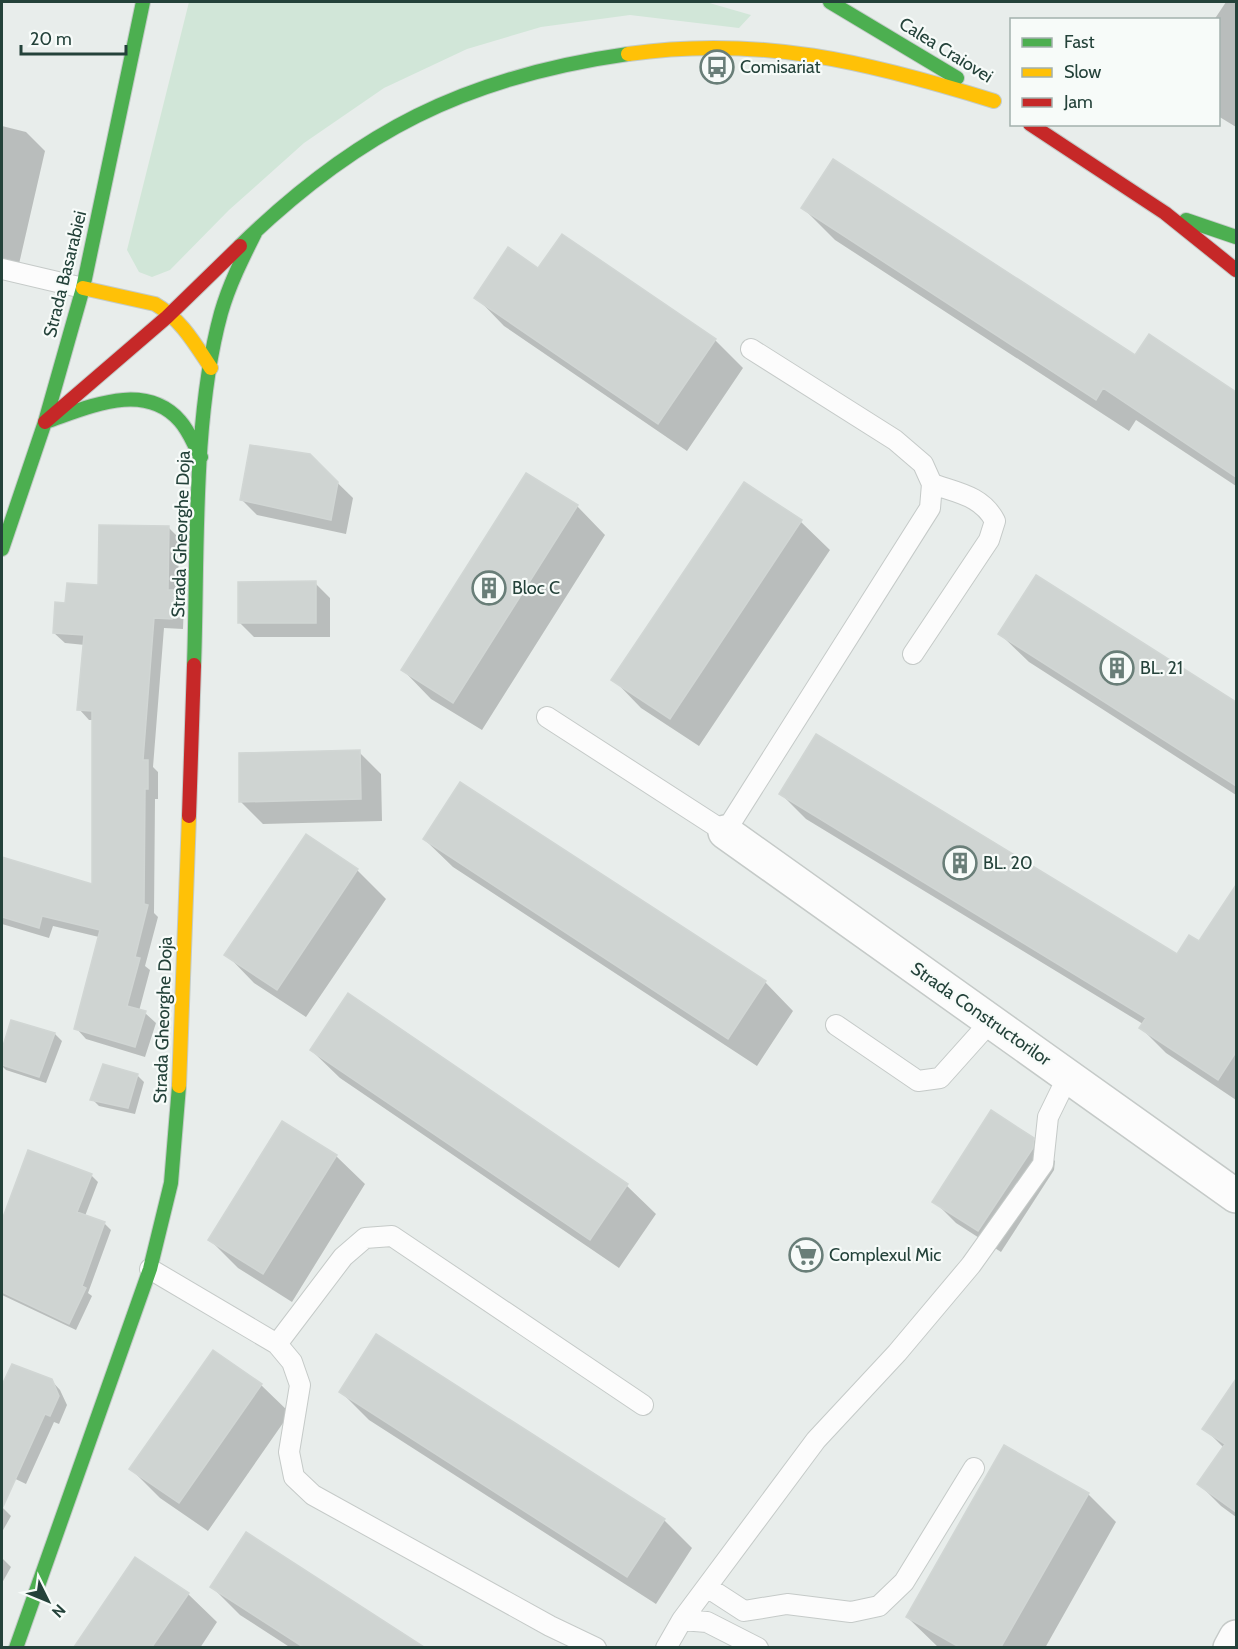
<svg xmlns="http://www.w3.org/2000/svg" width="1238" height="1649" viewBox="0 0 1238 1649" font-family="Cabin,sans-serif">
	<style>
		.green { fill: #d1e6d8 }
		.shadow { fill: #0003 }
		.building { fill: #cfd4d2; stroke: #d1d6d4; stroke-width: 1.5 }
		.lines { fill: none; stroke-linecap: round; stroke-linejoin: round }
		.lane-casing { stroke: #c5cac8; stroke-width: 22 }
		.street-casing { stroke: #c5cac8; stroke-width: 36 }
		.fast-casing { stroke: #c3cbc8; stroke-width: 16 }
		.slow-casing { stroke: #c3cbc8; stroke-width: 16 }
		.jam-casing { stroke: #c3cbc8; stroke-width: 16 }
		.lane { stroke: #fcfcfc; stroke-width: 20 }
		.street { stroke: #fcfcfc; stroke-width: 33 }
		.fast { stroke: #4caf50; stroke-width: 14 }
		.slow { stroke: #ffc107; stroke-width: 14 }
		.jam { stroke: #c62828; stroke-width: 14 }
		.labels { text-anchor: middle; stroke-width: 4.5; stroke-linejoin: round; paint-order: stroke }
		.street-label { font-size: 18px; fill: #24423a; stroke: #f7fbf9 }
		.poi-label { font-size: 18px; fill: #24423a; stroke: #f7fbf9; text-anchor: start }
	</style>
	<rect width="100%" height="100%" fill="#e8edeb"/>
	<path class="green" d="M189,2H706L751,15L739,28L630,15L541,27L467,49L384,88L304,143L229,210L170,270L152,277L139,272L127,250Z"/>
	<path class="shadow" d="M1226,2H1236V127L1218,116V20H1214Z
		M2,126L26,132L45,151L19,264L6,261L2,282Z
		M803,208L1136,357L1149,336L1236,394V486L1136,420L1129,431L835,240Z
		M538,270L715,340L743,368L687,451L504,326L476,297Z
		M310,456L353,498L346,534L257,515L242,500Z
		M744,484L801,522L830,550L699,746L641,708L613,679Z
		M577,506L605,535L482,730L431,699L403,670Z
		M169,528L179,538L178,596L184,602L183,629L164,628L153,767L158,772V799H155L154,913L158,917L145,966L150,970L139,1011L145,1013L156,1023L145,1057L86,1039L76,1028L99,937L53,926L49,938L2,924V859L94,886V720H89L79,709L85,645L65,643L54,633L67,604L99,587Z
		M1037,577L1236,704V795L1029,662L1000,634Z
		M315,583L330,598V637H254L240,623Z
		M359,752L381,774L382,821L263,824L241,802Z
		M460,784L765,982L793,1011L757,1066L453,867L424,839Z
		M781,794L1177,956L1200,943L1227,902L1236,908V1100L1166,1053L1141,1028L1143,1024L806,819Z
		M306,836L357,870L386,899L306,1017L254,983L226,954Z
		M348,996L627,1186L656,1214L619,1268L340,1078L311,1050Z
		M12,1022L55,1034L62,1041L46,1083L6,1070L2,1066V1054Z
		M137,1075L144,1082L135,1114L99,1106L92,1099Z
		M283,1123L336,1156L365,1184L292,1302L238,1268L210,1240Z
		M1033,1139L1055,1161L1054,1170L1001,1252L956,1223L934,1201Z
		M29,1152L91,1175L98,1182L85,1216L104,1223L111,1230L88,1293L92,1296L76,1330L2,1295V1224Z
		M213,1352L261,1385L290,1413L208,1531L160,1498L131,1469Z
		M12,1366L51,1380L60,1390L67,1405L59,1424L54,1422L26,1484L3,1473L2,1476V1388Z
		M1236,1381V1517L1221,1506L1199,1484L1224,1448L1204,1428Z
		M341,1392L664,1520L692,1548L656,1604L369,1420Z
		M1088,1494L1116,1522L1045,1648H939L907,1617Z
		M2,1507L11,1516L2,1532Z
		M247,1534L422,1648H291L240,1615L212,1587Z
		M2,1558L11,1567L2,1583Z
		M136,1559L188,1594L217,1622L200,1648H76Z"/>
	<path class="building" d="M833,159L1135,355L1149,334L1236,392V477L1103,388L1096,400L801,208Z
		M562,234L716,339L658,424L474,298L508,247L538,268Z
		M250,445L310,454L338,482L331,520L240,500Z
		M526,473L578,505L453,703L401,670Z
		M744,482L802,520L670,719L611,680Z
		M99,525L169,526L168,590H174L172,619L154,618L143,760H148V789H145L144,904L148,905L135,957L140,958L127,1006L146,1011L135,1047L74,1029L100,930L42,916L39,928L2,917V857L92,884V711L77,710L84,635L53,633L55,602L65,603L67,583L98,585Z
		M1036,575L1236,702V786L998,634Z
		M316,581V623H238V582Z
		M816,734L1177,954L1189,935L1199,941L1236,885V1052L1218,1080L1139,1028L1146,1018L779,794Z
		M360,750L361,799L239,802V753Z
		M460,782L766,981L728,1039L423,839Z
		M306,834L358,869L277,990L224,955Z
		M348,993L628,1184L590,1240L310,1050Z
		M11,1020L55,1033L39,1077L2,1065V1049Z
		M103,1064L138,1074L128,1108L90,1100Z
		M991,1110L1034,1138L1033,1148L978,1231L932,1202Z
		M282,1121L337,1155L263,1274L208,1240Z
		M28,1150L92,1174L77,1212L105,1222L82,1286L86,1288L69,1324L2,1292V1220Z
		M376,1334L665,1519L627,1577L339,1392Z
		M213,1350L262,1384L179,1503L129,1469Z
		M12,1364L52,1379L59,1396L50,1416L45,1414L2,1509V1385Z
		M1236,1379V1512L1197,1484L1225,1444L1202,1429Z
		M1004,1445L1089,1493L1001,1647H959L906,1617Z
		M246,1532L424,1647H303L210,1587Z
		M135,1557L189,1593L152,1647H74Z"/>
	<g class="lines">
		<defs>
			<path id="lane" d="M2,269L83,288
				M913,654L989,540L995,521C982,496 958,493 932,484
				M547,717L725,832L930,508L932,484L923,464L895,440L751,349
				M836,1025L918,1081L940,1078L991,1021
				M150,1269L277,1344L292,1362L300,1385L289,1452L294,1477L313,1495L550,1626L596,1648
				M277,1344L343,1257L365,1238L392,1236L643,1405
				M707,1587L744,1611L787,1604L851,1612L879,1606L904,1582L974,1468
				M682,1620L816,1440L897,1353L971,1265L1043,1164L1048,1117L1068,1076
				M666,1648L682,1620L707,1622L758,1648"/>
			<path id="street" d="M725,832L1236,1196
				M1230,1648L1236,1637"/>
			<path id="fast" d="M830,2L957,78
				M1186,220L1236,237
				M240,246C357,132 465,77 628,54
				M45,422C87,408 144,380 180,421C189,431 194,445 201,457
				M2,549L45,422L83,288L143,2
				M194,665C198,555 192,419 221,313C229,285 242,259 255,233
				M16,1648L150,1269L171,1183L179,1086"/>
			<path id="slow" d="M628,54C759,35 869,62 994,101
				M83,288L155,304C181,319 195,344 211,368
				M179,1086L189,816"/>
			<path id="jam" d="M1030,124L1165,213L1236,270
				M45,422L167,317L240,246
				M189,816L194,665"/>
		</defs>
		<use href="#lane" class="lane-casing"/>
		<use href="#street" class="street-casing"/>
		<use href="#fast" class="fast-casing"/>
		<use href="#slow" class="slow-casing"/>
		<use href="#jam" class="jam-casing"/>
		<use href="#lane" class="lane"/>
		<use href="#street" class="street"/>
		<use href="#fast" class="fast"/>
		<use href="#slow" class="slow"/>
		<use href="#jam" class="jam"/>
	</g>
	<defs>
		<symbol id="bus-ring" viewBox="-11 -11 22 22"><circle r="9.5" fill="#f7fbf9" stroke="#697e78" stroke-width="1.5"/><path d="M-5-6H5V4H4V6H2V4H-2V6H-4V4H-5ZM-3.5-4V0h7V-4ZM-3.5 1.2v1.5H-2V1.2ZM2 1.2v1.5H3.5V1.2Z" fill="#697e78"/></symbol>
		<symbol id="building-ring" viewBox="-11 -11 22 22"><circle r="9.5" fill="#f7fbf9" stroke="#697e78" stroke-width="1.5"/><path d="M-4-6H4V6H1V3H-1V6H-4ZM-2.5-4.3h1.7v1.8h-1.7ZM.8-4.3h1.7v1.8H.8ZM-2.5-1h1.7V.8h-1.7ZM.8-1h1.7V.8H.8Z" fill="#697e78"/></symbol>
		<symbol id="supermarket-ring" viewBox="-11 -11 22 22"><circle r="9.5" fill="#f7fbf9" stroke="#697e78" stroke-width="1.5"/><path d="M-6-5.5h2.5l.6 2H6L4.5 2H-2.5L-4.4-4H-6ZM-1.5 3.2a1.3 1.3 0 1 0 .1 0ZM3 3.2a1.3 1.3 0 1 0 .1 0Z" fill="#697e78"/></symbol>
	</defs>
	<g fill-rule="evenodd">
		<use href="#bus-ring" x="698" y="48" width="38" height="38"/>
		<use href="#building-ring" x="470" y="569" width="38" height="38"/>
		<use href="#building-ring" x="1098" y="649" width="38" height="38"/>
		<use href="#building-ring" x="941" y="844" width="38" height="38"/>
		<use href="#supermarket-ring" x="787" y="1236" width="38" height="38"/>
	</g>
	<g class="labels">
		<g class="street-label">
			<text transform="translate(946 50) rotate(32)" y="6">Calea Craiovei</text>
			<text transform="translate(65 274) rotate(-76)" y="6">Strada Basarabiei</text>
			<text transform="translate(181 534) rotate(-88)" y="6">Strada Gheorghe Doja</text>
			<text transform="translate(981 1014) rotate(35)" y="6">Strada Constructorilor</text>
			<text transform="translate(163 1020) rotate(-88)" y="6">Strada Gheorghe Doja</text>
		</g>
		<g class="poi-label">
			<text x="740" y="73">Comisariat</text>
			<text x="512" y="594">Bloc C</text>
			<text x="1140" y="674">BL. 21</text>
			<text x="983" y="869">BL. 20</text>
			<text x="829" y="1261">Complexul Mic</text>
		</g>
	</g>
	<rect width="1238" height="1649" fill="none" stroke="#24423a" stroke-width="6"/>
	<rect x="1010" y="18" width="210" height="108" fill="#f7fbf9" stroke="#a3b1ad" stroke-width="1.5"/>
	<rect x="1022" y="38" width="30" height="9" fill="#4caf50" stroke="#a3b1ad" stroke-width="1.5"/>
	<text x="1064" y="48" font-size="18" fill="#24423a">Fast</text>
	<rect x="1022" y="68" width="30" height="9" fill="#ffc107" stroke="#a3b1ad" stroke-width="1.5"/>
	<text x="1064" y="78" font-size="18" fill="#24423a">Slow</text>
	<rect x="1022" y="98" width="30" height="9" fill="#c62828" stroke="#a3b1ad" stroke-width="1.5"/>
	<text x="1064" y="108" font-size="18" fill="#24423a">Jam</text>
	<g transform="translate(48 1601) rotate(133)" stroke="#f7fbf9" stroke-width="4.5" paint-order="stroke">
	<path d="M0-4.5L10 22L0 15L-10 22Z" fill="#24423a"/>
	<text y="-9" font-size="16" font-weight="bold" text-anchor="middle" fill="#24423a">N</text>
	</g>
	<path d="M21 45v9h105v-9" fill="none" stroke="#24423a" stroke-width="3"/>
	<text x="30" y="45" font-size="18" fill="#24423a" stroke="#f7fbf9" stroke-width="4.5" paint-order="stroke">20 m</text>
</svg>
